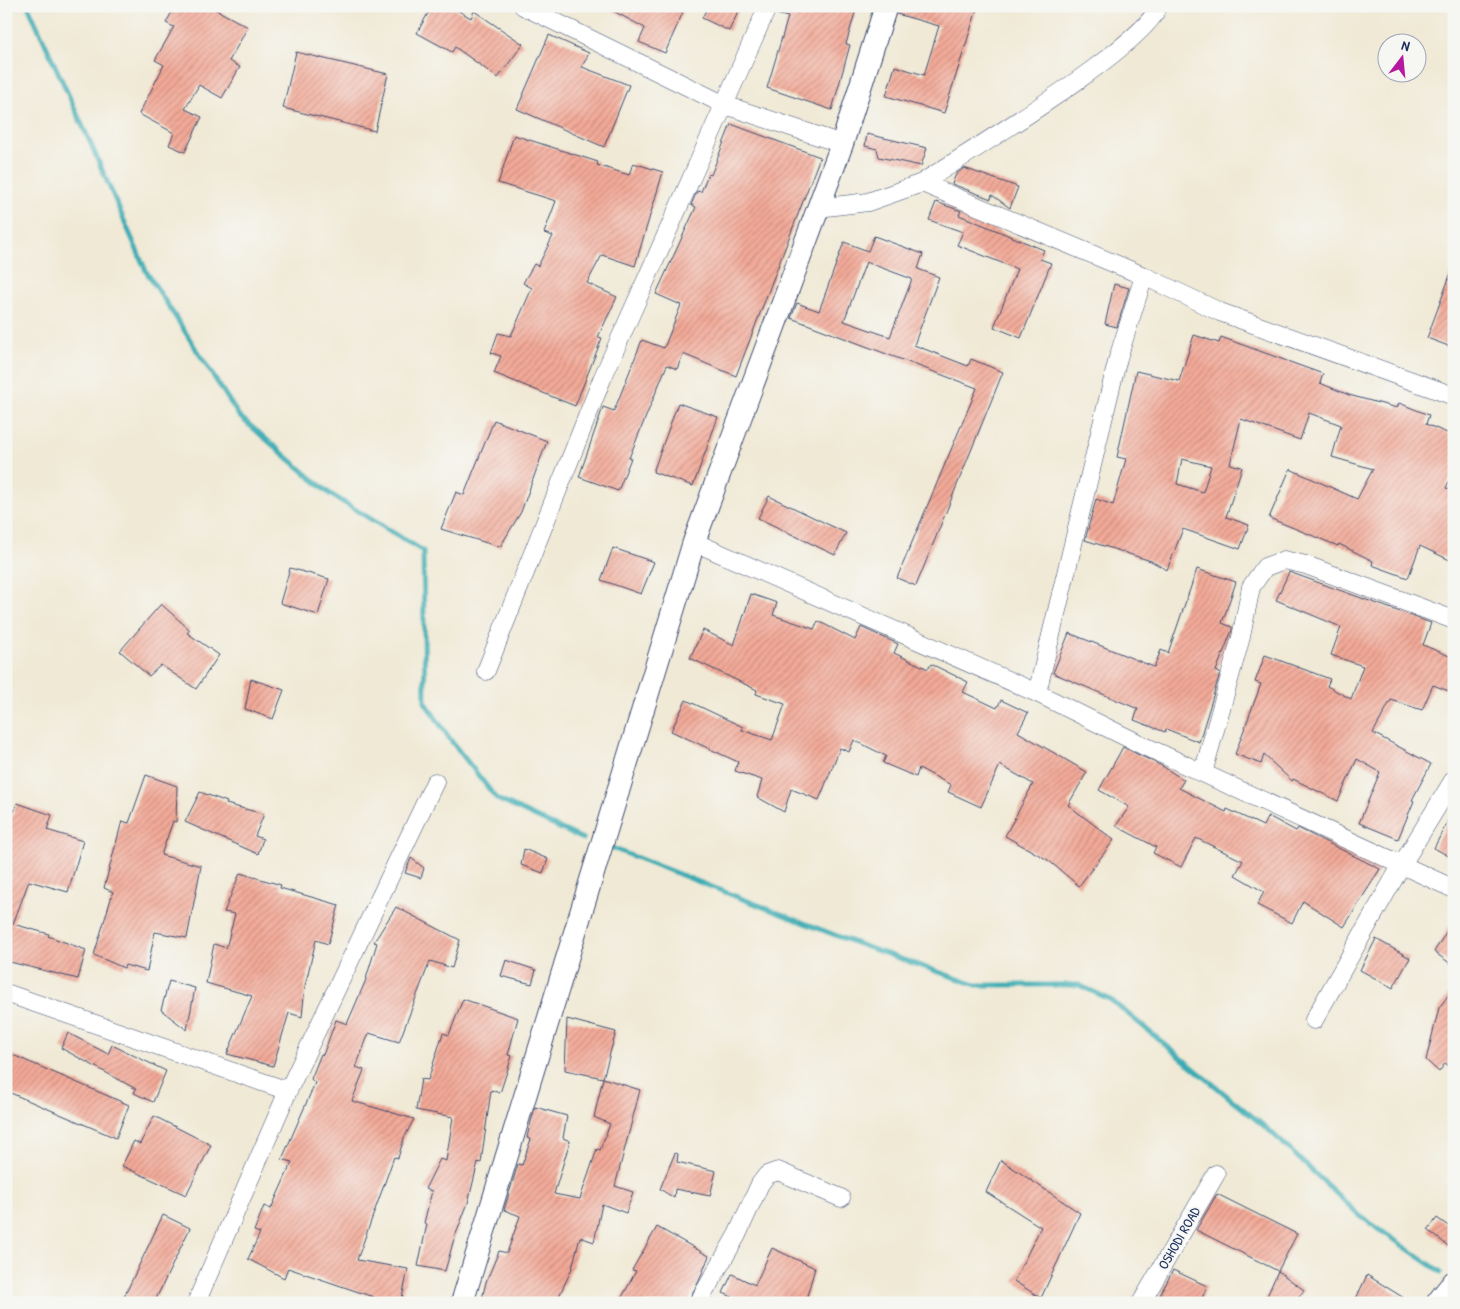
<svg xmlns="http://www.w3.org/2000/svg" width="1460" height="1309" viewBox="0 0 1460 1309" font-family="'Patrick Hand',sans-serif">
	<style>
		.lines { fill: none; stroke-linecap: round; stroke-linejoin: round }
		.stream { stroke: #3aacb3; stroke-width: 5 }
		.building { fill: url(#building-hatch); fill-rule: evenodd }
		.minor-casing { stroke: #3b4b70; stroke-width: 19 }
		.tertiary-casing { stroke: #3b4b70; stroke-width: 24 }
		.secondary-casing { stroke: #3b4b70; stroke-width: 27 }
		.minor { stroke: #fff; stroke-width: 18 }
		.tertiary { stroke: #fff; stroke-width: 22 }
		.secondary { stroke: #fff; stroke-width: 25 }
		.labels { text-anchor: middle; stroke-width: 4; stroke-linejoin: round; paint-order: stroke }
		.street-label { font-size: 14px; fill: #1b2f5e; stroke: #f6f6f2 }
	</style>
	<defs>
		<pattern id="building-hatch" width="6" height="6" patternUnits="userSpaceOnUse" patternTransform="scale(1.25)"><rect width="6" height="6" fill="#f4aa98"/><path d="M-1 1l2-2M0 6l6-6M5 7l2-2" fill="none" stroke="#c58b7f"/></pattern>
	</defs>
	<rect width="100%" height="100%" fill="#f6f6f2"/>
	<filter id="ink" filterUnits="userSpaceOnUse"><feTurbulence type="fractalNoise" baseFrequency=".02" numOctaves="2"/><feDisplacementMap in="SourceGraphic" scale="10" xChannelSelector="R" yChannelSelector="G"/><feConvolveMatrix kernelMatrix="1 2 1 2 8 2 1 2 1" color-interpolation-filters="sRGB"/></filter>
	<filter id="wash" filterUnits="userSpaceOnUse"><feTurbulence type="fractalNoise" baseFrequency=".0096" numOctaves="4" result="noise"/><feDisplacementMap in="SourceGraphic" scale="20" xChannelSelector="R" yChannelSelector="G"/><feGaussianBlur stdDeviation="1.12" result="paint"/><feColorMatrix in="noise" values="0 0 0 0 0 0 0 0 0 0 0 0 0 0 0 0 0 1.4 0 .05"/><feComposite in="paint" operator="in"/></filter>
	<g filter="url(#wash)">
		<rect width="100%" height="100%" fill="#f0e9d5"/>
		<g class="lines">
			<path class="stream" d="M28,6L94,151L146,271L239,416L330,494L423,551L425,702L452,742L497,799L583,839
				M612,848L858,944L976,985H1079L1111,1000L1270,1131L1360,1216L1441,1272"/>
		</g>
		<g id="blocks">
			<path class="building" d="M175,6H209L248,27L229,61L240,67L222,98L199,85L185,109L202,117L185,152L169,145L174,133L139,114L164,65L155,60L174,27L166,23Z
				M432,6H450L471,18L474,11L523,44L498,78L455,47L452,52L417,33Z
				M604,6H670L683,12L665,53L639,42L645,28Z
				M708,6H741L729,31L702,18Z
				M778,6H857L846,44L850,45L832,110L767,88L788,17L776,14Z
				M899,6H978L944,113L886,96L895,66L924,75L939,26L897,14Z
				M549,35L589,53L582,67L629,85L604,147L517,109Z
				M296,52L388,74L375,131L283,108Z
				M731,124L820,157L736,376L683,354L677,369L667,365L629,458H631L618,491L579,477L603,407L614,411L642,340L664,348L681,305L656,294L696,207L691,205L697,191L701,192L708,174L711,175Z
				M867,134L927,148L921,166L879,157L877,149L865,146Z
				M514,135L598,162L597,165L629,175L633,163L663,172L635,266L602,255L587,283L617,297L598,337L602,338L575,406L494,373L501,356L491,353L498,333L511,336L532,288L523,283L534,264L538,266L553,236L544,233L556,201L498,183Z
				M964,168L1018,187L1010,208L992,195L991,199L952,184L956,174Z
				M936,202L961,211L959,215L1044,250L1040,259L1051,263L1021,338L994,327L1017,269L957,245L963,232L929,220Z
				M874,236L923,254L918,269L939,277L914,345L968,366L971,359L1003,372L916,586L897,578L977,388L791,318L797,303L819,311L844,242L868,251ZM866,262L912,279L890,337L844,321Z
				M1452,270H1454V348L1427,338Z
				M1114,284L1129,288L1117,327L1105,324Z
				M1194,335L1219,343L1221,337L1323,374L1320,383L1349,395L1397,408L1399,403L1429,415L1426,424L1454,436V470L1446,488L1454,491V562L1420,546L1408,578L1372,565L1373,561L1339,544L1338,546L1269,518L1290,469L1357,499L1373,469L1332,457L1341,425L1309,413L1300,440L1241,419L1230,464L1242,467L1226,517L1249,525L1240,549L1183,529L1167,570L1151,561L1085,540L1096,499L1113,505L1126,459L1117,457L1136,371L1179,381ZM1182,459L1211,466L1203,492L1177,484Z
				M678,403L718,417L693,486L653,472Z
				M494,420L547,441L521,512L500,547L441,529L456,492L464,495Z
				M769,496L846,533L835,555L758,518Z
				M613,548L654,562L641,594L601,580Z
				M290,568L329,579L318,615L280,603Z
				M1197,569L1236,582L1222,623L1232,627V630L1216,671L1220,673L1199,742L1166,729L1165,732L1134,720L1138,709L1053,673L1069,633L1154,667L1161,650L1168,653Z
				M1289,572L1431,623L1423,645L1454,658V693L1433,685L1422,710L1391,700L1373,733L1431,764L1412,800L1414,801L1398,839L1359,823L1380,772L1357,759L1338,801L1293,779L1292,781L1264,755L1261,764L1235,754L1261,684L1255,682L1265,655L1330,679L1327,686L1351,699L1363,666L1331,655L1341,627L1276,600Z
				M751,594L777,603L773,615L814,629L818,621L855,640L861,627L898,644L894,653L928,669L931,664L968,682L963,692L997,708L1001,700L1028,713L1018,732L1087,772L1068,805L1114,840L1079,886L1048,860L1005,836L1033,784L1000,765L981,807L948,792L951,785L919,768L916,777L883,763L886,756L854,740L849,752L840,748L819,800L791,789L784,812L757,797L762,780L735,771L738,762L671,731L686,700L743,727L742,730L772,740L785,704L756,694L757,690L690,658L703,630L734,645Z
				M161,604L190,630L187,633L219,655L196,689L161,665L149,676L120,651Z
				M251,679L284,690L273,719L245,709Z
				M1123,747L1162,766L1184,780L1179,788L1226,812L1227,809L1263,826L1268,816L1296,831L1298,828L1380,869L1344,927L1303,901L1292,923L1257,905L1264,892L1235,875L1243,861L1196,838L1181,867L1153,853L1156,847L1116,826L1129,807L1099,790Z
				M146,775L177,786L176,822L173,821L161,855L201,866L187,938L155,932L147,971L125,965L124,968L94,955L113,892L104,888L122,821L129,823Z
				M200,792L227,802L226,804L264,814L255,836L263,839L258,854L185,822Z
				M17,803L52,815L47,830L83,841L68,892L29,881L13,924L49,934L48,936L86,950L78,979L6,961V833Z
				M1454,809V859L1434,848Z
				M524,849L548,859L543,873L521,865Z
				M411,858L424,868L421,878L405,873Z
				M240,873L281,885L280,888L339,905L328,944L316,940L305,986L302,1017L289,1013L273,1066L227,1054L252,996L206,983L214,944L226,948L235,914L224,912Z
				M396,907L460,940L452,968L430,961L399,1042L369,1033L356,1067L364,1070L352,1101L414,1119L404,1138L398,1158L394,1157L357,1260L408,1269L401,1303H391L288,1268L284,1278L248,1259L260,1233L254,1231L264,1206L271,1209L292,1162L282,1159L315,1083L311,1079L321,1054L323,1055L336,1020L347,1024L365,982L377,943L374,942Z
				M1454,919V966L1434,952Z
				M1376,939L1410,958L1393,988L1360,970Z
				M506,960L536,970L532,984L501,976Z
				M169,981L195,988L187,1030L161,1010Z
				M1454,987V1070L1445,1063L1439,1072L1426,1060L1439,1008Z
				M463,999L518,1018L508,1055L512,1056L500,1093L491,1090L481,1163L478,1162L468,1203L454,1239L445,1271L418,1266L427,1224L424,1223L432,1191L425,1189L440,1159L446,1161L453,1117L416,1110L421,1079L428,1080L443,1033L449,1035Z
				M567,1019L616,1032L603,1078L565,1070Z
				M68,1033L108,1054L112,1045L166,1071L153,1102L134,1093L136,1089L61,1048Z
				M6,1052L129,1105L116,1138L6,1091Z
				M603,1078L640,1090L615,1186L633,1192L626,1213L602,1204L594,1242L580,1237L572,1268L556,1303H481L486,1282L499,1251L507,1253L520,1216L504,1210L518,1164L522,1165L531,1139L527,1138L528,1133L535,1107L567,1116L563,1138L570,1141L554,1194L580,1199L597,1149L600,1150L610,1124L594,1117Z
				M154,1116L211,1145L186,1195L122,1166L134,1141L140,1144Z
				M675,1153L678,1154L677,1162L716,1171L710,1196L675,1189L674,1198L660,1189Z
				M1001,1160L1080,1213L1041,1298L1014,1281L1041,1227L986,1192Z
				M1217,1194L1297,1234L1278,1271L1196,1230Z
				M163,1215L190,1228L154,1303H137L124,1297Z
				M1437,1218L1454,1230V1239L1448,1246L1428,1230Z
				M657,1227L709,1256L699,1281L687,1303H619L636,1271L632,1270Z
				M772,1248L815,1268L805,1303H746L723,1293L732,1274L755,1285Z
				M1173,1270L1207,1286L1200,1303H1156Z
				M1278,1271L1304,1290L1295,1303H1264Z
				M1367,1275L1412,1303H1354Z"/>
		</g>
	</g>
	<g filter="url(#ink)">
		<use href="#blocks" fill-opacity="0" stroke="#3b4b70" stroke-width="1"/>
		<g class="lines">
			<defs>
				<path id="minor" d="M523,6L725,105L842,144
					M922,183C962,156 1150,43 1158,6
					M818,208L868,202L922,183L1144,276L1220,312L1454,396
					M694,542L1037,693L1142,745L1454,889
					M486,671L602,379L768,6
					M1037,693L1118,358L1144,276
					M1203,773L1241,637L1251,587L1265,567L1284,560L1306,565L1454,620
					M6,993L288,1091
					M1314,1020L1401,866L1454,779
					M196,1303L288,1091L435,782
					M698,1303L737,1235L760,1184L767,1175L778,1171L841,1198
					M1141,1303L1216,1174"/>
				<path id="tertiary" d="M462,1303L694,542L842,144L886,6"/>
				<path id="secondary" d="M1439,1303L1454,1284"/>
			</defs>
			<use href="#minor" class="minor-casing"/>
			<use href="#tertiary" class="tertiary-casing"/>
			<use href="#secondary" class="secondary-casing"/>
			<use href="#minor" class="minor"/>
			<use href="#tertiary" class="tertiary"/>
			<use href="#secondary" class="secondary"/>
		</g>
	</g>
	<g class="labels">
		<g class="street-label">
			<text transform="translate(1179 1238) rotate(-60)" y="5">OSHODI ROAD</text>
		</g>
	</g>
	<rect width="1460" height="1309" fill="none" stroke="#f6f6f2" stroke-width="25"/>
	<g transform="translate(1402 58) rotate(16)"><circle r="24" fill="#f6f6f2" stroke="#9ea6b7"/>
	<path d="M0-4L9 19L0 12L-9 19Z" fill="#b5179e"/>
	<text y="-8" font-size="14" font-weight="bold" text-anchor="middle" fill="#1b2f5e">N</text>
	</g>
</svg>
